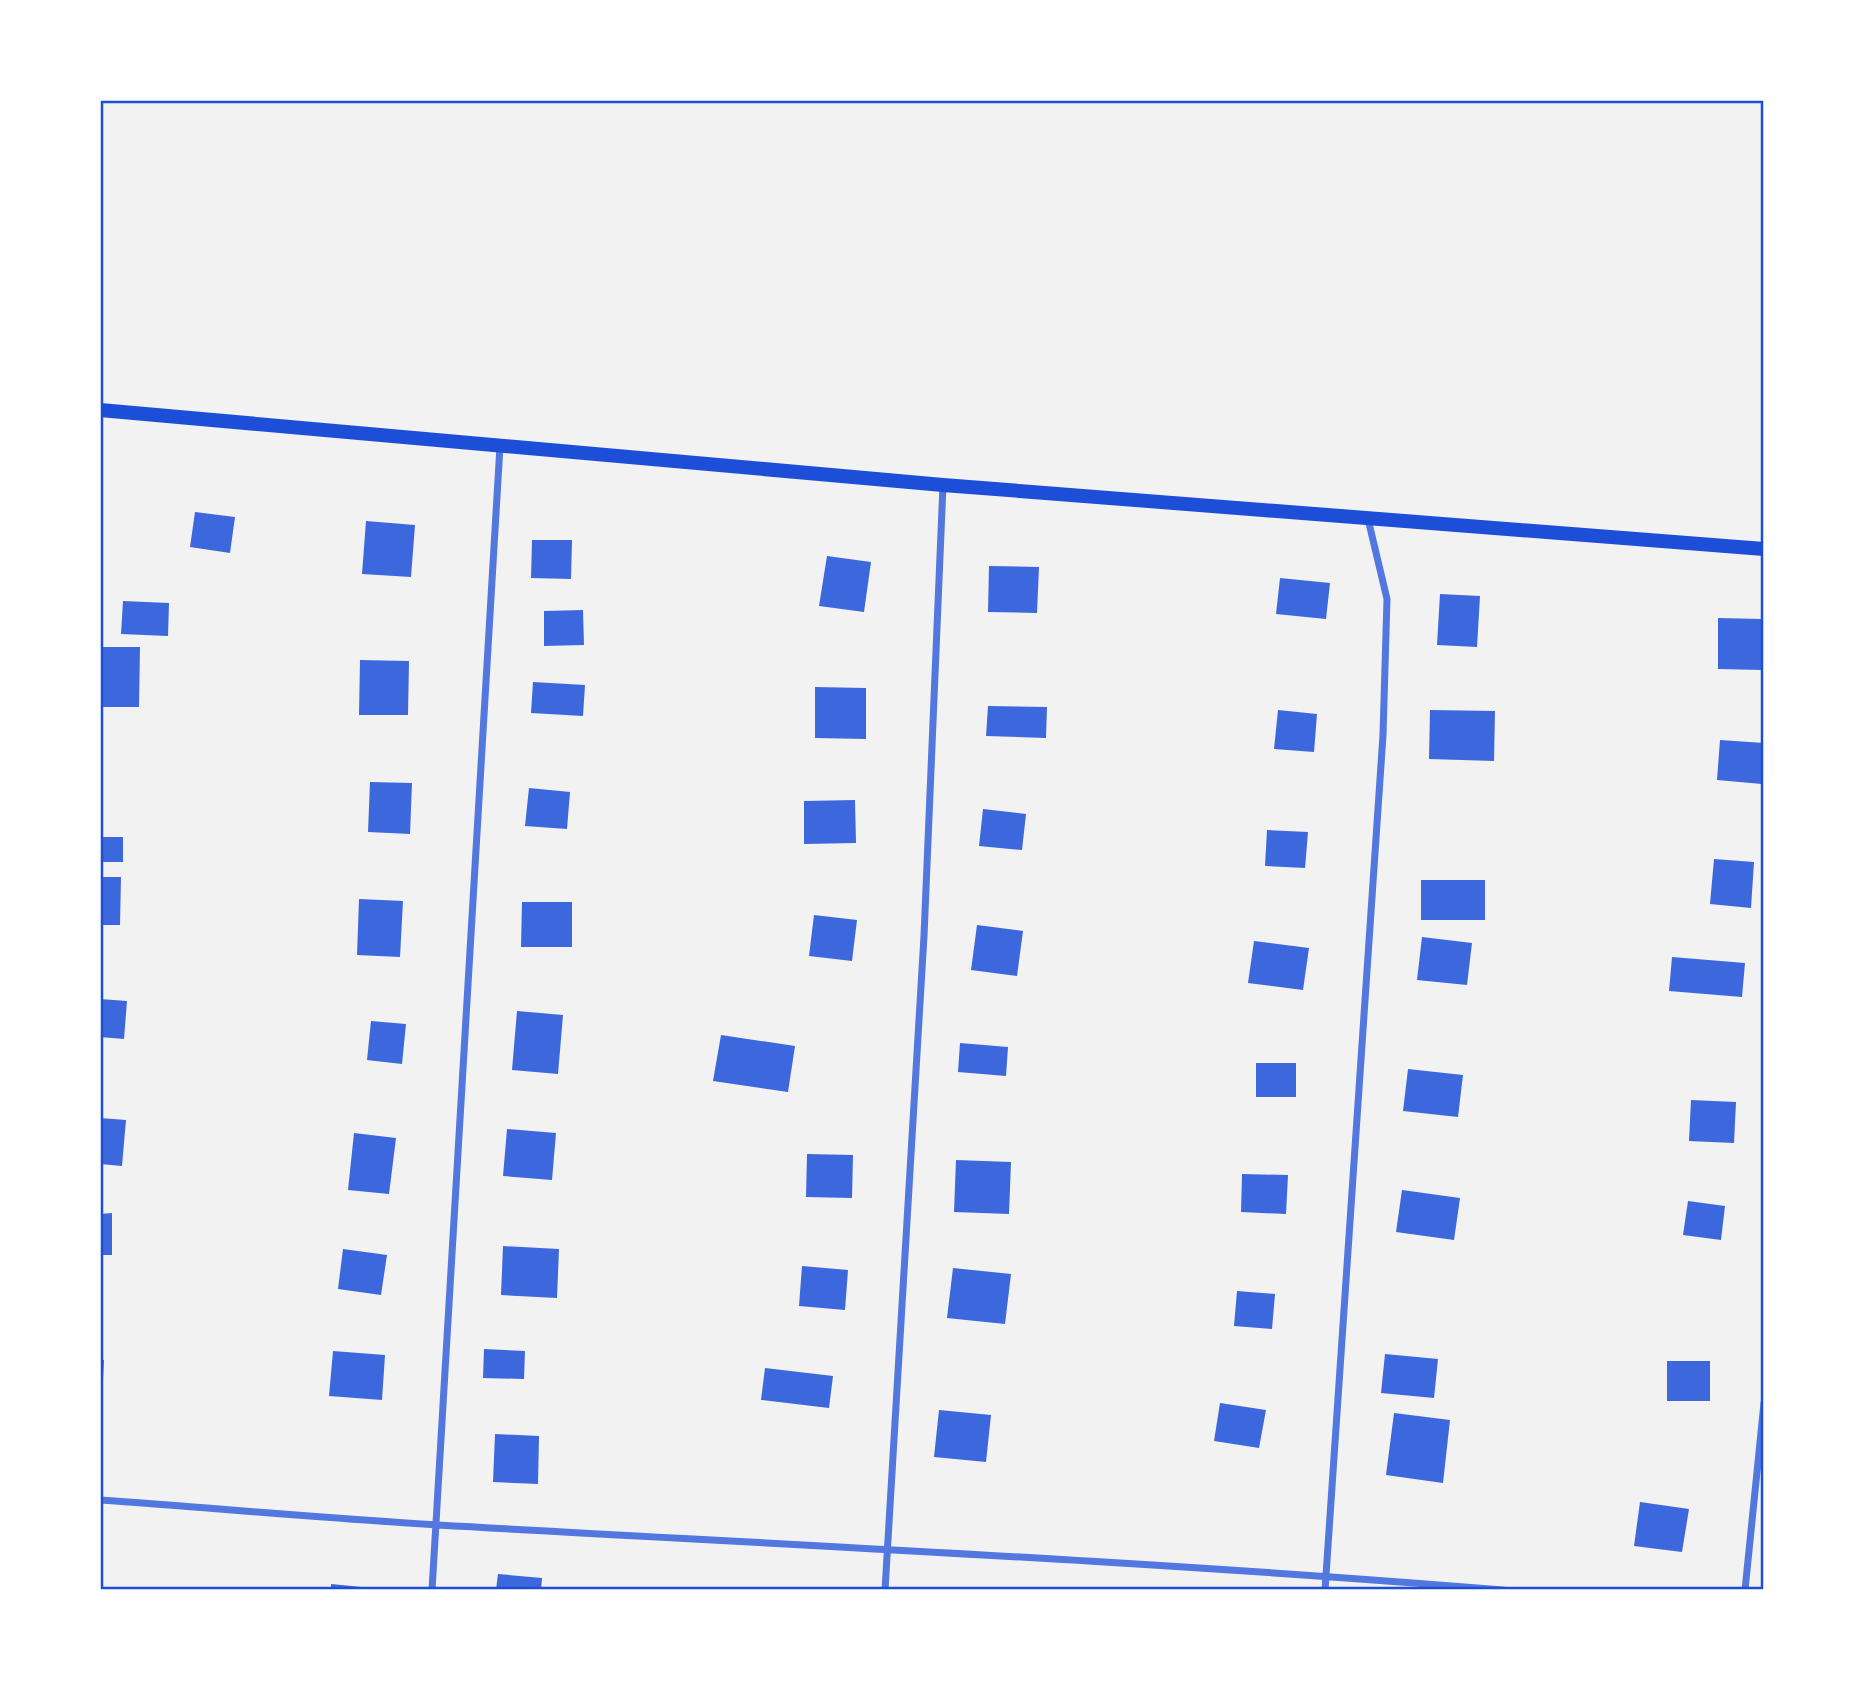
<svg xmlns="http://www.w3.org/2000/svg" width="1864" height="1690" viewBox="0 0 1864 1690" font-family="'Nunito Sans',sans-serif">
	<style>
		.building { fill: #3d67dc }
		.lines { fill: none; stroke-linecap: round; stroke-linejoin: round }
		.minor { stroke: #5277de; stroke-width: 7 }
		.secondary { stroke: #1d4ed8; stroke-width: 14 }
		.neatline { fill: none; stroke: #1d4ed8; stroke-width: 2.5 }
	</style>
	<rect width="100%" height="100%" fill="#f2f2f2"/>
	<path class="building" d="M195,512L235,517L230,553L190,547Z
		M366,521L415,525L411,577L362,574Z
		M532,540H572L571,579L531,578Z
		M827,556L871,562L864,612L819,606Z
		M989,566L1039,567L1037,613L988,612Z
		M1280,578L1330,583L1326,619L1276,614Z
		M1440,594L1480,596L1477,647L1437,645Z
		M123,601L169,603L168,636L121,634Z
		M583,610L584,645L544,646V611Z
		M1718,618L1762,619V670L1718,669Z
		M100,647H140L139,707H100Z
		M360,660L409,661L408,715H359Z
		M533,682L585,685L583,716L531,713Z
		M815,687L866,688V739L815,738Z
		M988,706L1047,707L1046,738L986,736Z
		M1278,710L1317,714L1314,752L1274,749Z
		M1430,710L1495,711L1494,761L1429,759Z
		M1720,740L1764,743L1762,784L1717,780Z
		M370,782L412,783L410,834L368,832Z
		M529,788L570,792L567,829L525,826Z
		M855,800L856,843L804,844V801Z
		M983,809L1026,814L1022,850L979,846Z
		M1267,830L1308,832L1305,868L1265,866Z
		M100,837H123V862H100Z
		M1714,859L1754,862L1751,908L1710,904Z
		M100,877H121L120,925H100Z
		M1421,880H1485V920H1421Z
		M359,899L403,901L400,957L357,955Z
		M522,902H572V947H521Z
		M814,915L857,920L852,961L809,956Z
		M977,925L1023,931L1017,976L971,970Z
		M1422,937L1472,943L1467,985L1417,980Z
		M1254,941L1309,948L1303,990L1248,983Z
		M1672,957L1745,963L1742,997L1669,991Z
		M100,999L127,1001L124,1039L100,1037Z
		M517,1011L563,1015L558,1074L512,1070Z
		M371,1021L406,1024L402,1064L367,1060Z
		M721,1035L795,1046L788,1092L713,1081Z
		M960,1043L1008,1047L1006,1076L958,1072Z
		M1256,1063H1296V1097H1256Z
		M1408,1069L1463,1075L1458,1117L1403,1111Z
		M1691,1100L1736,1102L1734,1143L1689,1141Z
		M100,1118L126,1120L122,1166L100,1164Z
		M507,1129L556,1133L552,1180L503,1176Z
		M354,1133L396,1138L389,1194L348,1190Z
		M807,1154L853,1155L852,1198L806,1197Z
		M956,1160L1011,1162L1009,1214L954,1212Z
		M1242,1174L1288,1175L1286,1214L1241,1212Z
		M1402,1190L1460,1198L1454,1240L1396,1232Z
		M1688,1201L1725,1206L1721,1240L1683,1235Z
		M112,1213V1255H100V1214Z
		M503,1246L559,1249L557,1298L501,1295Z
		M343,1249L387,1255L381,1295L338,1289Z
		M802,1266L848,1270L845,1310L799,1306Z
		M953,1268L1011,1274L1005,1324L947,1318Z
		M1237,1291L1275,1294L1272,1329L1234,1326Z
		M484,1349L525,1351L524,1379L483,1378Z
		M333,1351L385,1355L382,1400L329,1396Z
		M1385,1354L1438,1359L1434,1398L1381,1393Z
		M100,1359L104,1360L102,1400H100Z
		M1667,1361H1710V1401H1667Z
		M765,1368L833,1376L829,1408L761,1400Z
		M1220,1403L1266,1410L1259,1448L1214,1441Z
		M939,1410L991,1415L986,1462L934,1457Z
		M1394,1413L1450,1420L1443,1483L1386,1475Z
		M495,1434L539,1436L538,1484L493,1482Z
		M1640,1502L1689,1509L1682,1552L1634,1546Z
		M498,1574L542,1578L541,1590H496Z
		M331,1584L372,1588V1590H331Z"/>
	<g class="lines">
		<path class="minor" d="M100,1500C212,1508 325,1518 438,1525C793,1545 1148,1561 1503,1590
			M432,1590L500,446
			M885,1590L924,936L943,485
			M1325,1590L1383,735L1387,599L1368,519
			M1745,1590L1764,1403"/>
		<path class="secondary" d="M100,410L943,485L1764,549"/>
	</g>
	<rect width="1864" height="1690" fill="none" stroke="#ffffff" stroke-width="203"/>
	<rect x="102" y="102" width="1660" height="1486" class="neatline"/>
</svg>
